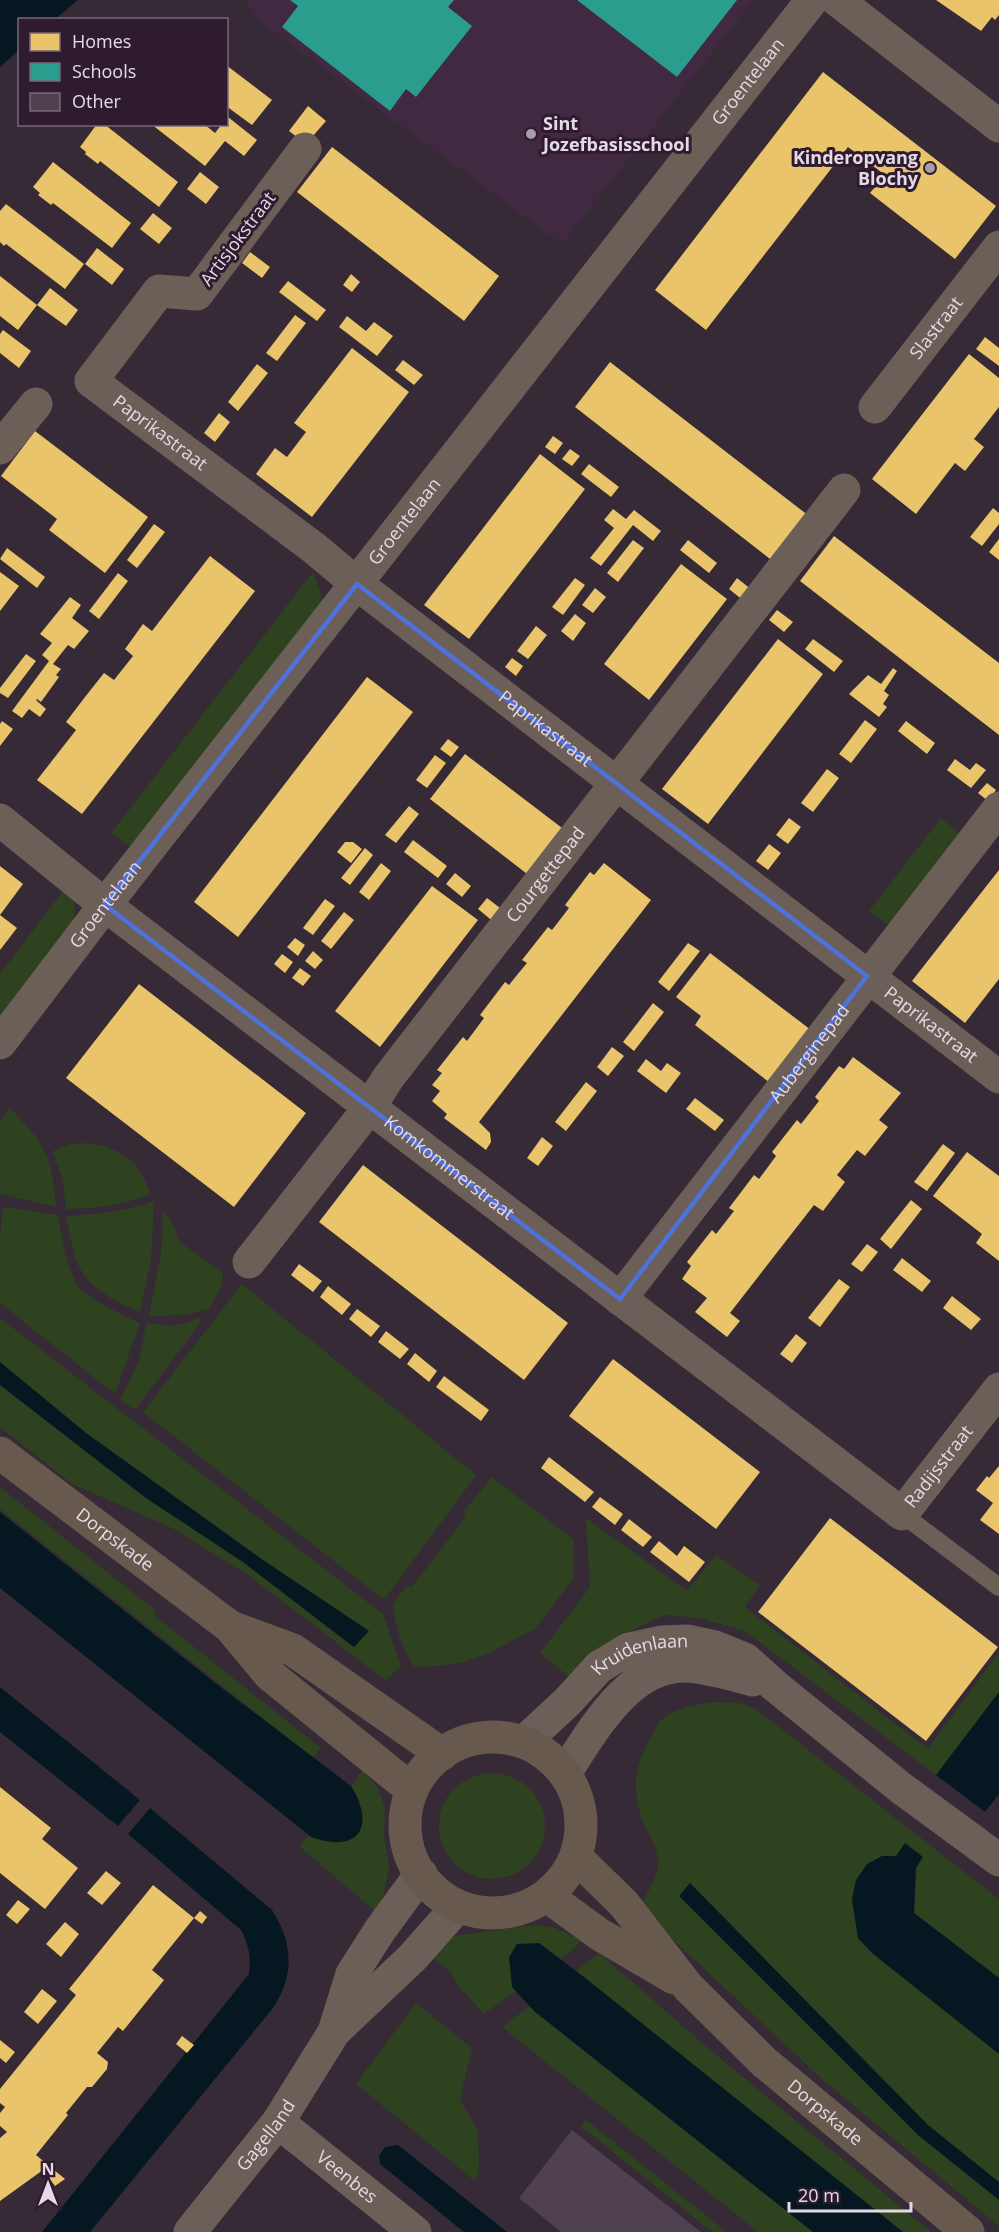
<svg xmlns="http://www.w3.org/2000/svg" width="999" height="2232" viewBox="0 0 999 2232" font-family="'Open Sans',sans-serif">
	<style>
		.built { fill: #412a41 }
		.green { fill: #2e4220 }
		.water { fill: #051822 }
		.homes { fill: #e9c46a }
		.schools { fill: #2a9d8f }
		.building { fill: #4f414f }
		.lines { fill: none; stroke-linecap: round; stroke-linejoin: round }
		.lane { stroke: #6c5f58; stroke-width: 18 }
		.street { stroke: #6c5f58; stroke-width: 33 }
		.secondary { stroke: #67594d; stroke-width: 33 }
		.marked { fill: none; stroke: #4f71dc; stroke-width: 4.5; stroke-linejoin: round }
		.poi-dot { fill: #a89ca8; stroke: #2f1b2f; stroke-width: 2 }
		.labels { text-anchor: middle; stroke-width: 6; stroke-linejoin: round; paint-order: stroke }
		.street-label { font-size: 18px; fill: #e6d9e6; stroke: #2f1b2f }
		.poi-label { font-size: 18px; font-weight: bold; fill: #e6d9e6; stroke: #2f1b2f; text-anchor: start }
	</style>
	<rect width="100%" height="100%" fill="#352a35"/>
	<path class="built" d="M245,0H753L562,244L262,23Z"/>
	<path class="green" d="M313,572L324,603L134,850L111,833Z
		M941,818L961,834L889,926L869,911Z
		M63,891L74,901L76,926L0,1022V974Z
		M10,1108C20,1119 31,1130 39,1141C52,1161 54,1184 56,1207L0,1194V1122Z
		M89,1143C121,1148 141,1162 150,1194C119,1206 98,1208 66,1209L63,1181L53,1151L71,1144Z
		M154,1201L151,1259L140,1312C120,1304 98,1293 84,1275C73,1260 70,1234 66,1216C97,1214 125,1212 154,1201Z
		M3,1207L58,1215C61,1233 68,1274 79,1287C92,1301 122,1315 140,1323L115,1394L0,1303V1235Z
		M163,1209L175,1228L179,1241L223,1273L221,1288L209,1309L184,1315L149,1316L161,1253Z
		M242,1284L476,1475L384,1600L143,1412Z
		M0,1318L383,1614L401,1667L385,1680L251,1577L172,1528L72,1484L0,1427V1385L146,1498L243,1562L353,1647L368,1631L263,1560L86,1433L0,1362Z
		M198,1318L203,1319L135,1410L120,1400L138,1363L147,1323C164,1325 183,1328 198,1318Z
		M492,1477L574,1540L573,1579L535,1629L487,1654L463,1662L439,1666L414,1667C403,1648 394,1626 393,1604L407,1585L412,1587L465,1518L464,1511Z
		M0,1487L155,1610V1616L321,1748L313,1758L0,1509Z
		M586,1518L687,1591L716,1555L760,1585L745,1607L928,1749L996,1656L999,1658V1692L936,1775L745,1631L699,1618L664,1615L608,1642L570,1678L540,1653L590,1587Z
		M714,1702L740,1703L756,1709L999,1899V1978L914,1913L916,1868L904,1844L896,1856H882L852,1899L858,1938L872,1953L999,2054V2226L823,2080L639,1908C646,1894 659,1877 658,1861C657,1844 645,1830 640,1814C632,1784 636,1761 652,1735C655,1730 658,1723 662,1719C676,1707 697,1705 714,1702Z
		M362,1770L378,1788L385,1808L384,1835L389,1868L384,1893L376,1912L299,1846L309,1835L311,1837L360,1801L351,1786Z
		M439 1826a53 53 0 1 1 106 0a53 53 0 1 1-106 0Z
		M534,1925L555,1928L582,1940L561,1960L539,1943L512,1987L516,1991L484,2014L459,1987L450,1971L430,1955L440,1945L455,1936Z
		M599,1953L715,2054L931,2232H903L576,1971Z
		M416,2003L472,2048L460,2099L478,2131L479,2172L475,2181L356,2084Z
		M530,2006L534,2011L813,2232H758L502,2027Z
		M586,2120L727,2232H712L581,2126Z"/>
	<path class="water" d="M0,0H78L55,19L20,20L19,50L0,67Z
		M0,1362L86,1433L263,1560L369,1631L354,1647L243,1562L146,1498L0,1385Z
		M0,1512L214,1682L351,1786C376,1827 359,1854 311,1837L0,1588Z
		M0,1687L140,1800L118,1826L0,1732Z
		M999,1692V1794L985,1812L936,1775Z
		M150,1808L272,1910C293,1943 295,1975 273,2008L90,2232H42L249,1974C251,1957 249,1945 241,1930L128,1834Z
		M905,1843L923,1857L916,1868L914,1913L999,1978V2054L872,1953L858,1938L852,1899L856,1880L867,1864L882,1856H896Z
		M690,1883L928,2125L999,2182V2200L918,2135L679,1896Z
		M539,1943L584,1977L903,2232H813L534,2011L512,1987L509,1957L517,1944Z
		M398,2145L507,2232H464L380,2164L379,2156L385,2147Z"/>
	<path class="homes" d="M936,0H999V15L995,20L992,17L981,31Z
		M226,65L272,100L252,125L226,106Z
		M823,72L996,206L955,259L870,193L885,175L848,147L706,330L655,290Z
		M308,106L326,121L306,144L289,131Z
		M228,117L257,140L244,156L225,141L205,166L151,124H204L215,133L222,124H226Z
		M97,124H104L178,182L159,207L100,161L98,164L85,154L86,152L80,147Z
		M332,147L499,276L464,321L297,192Z
		M53,162L131,223L112,248L53,203L51,205L38,195L40,193L33,187Z
		M200,172L219,187L206,204L187,189Z
		M6,204L84,264L65,289L6,244L4,246L0,242V211Z
		M153,213L172,228L159,244L140,229Z
		M97,248L124,269L112,285L85,264Z
		M250,252L270,267L262,278L242,263Z
		M351,274L360,282L352,292L343,285Z
		M0,276L37,305L18,330L0,316Z
		M288,281L326,310L317,321L279,292Z
		M50,288L78,310L66,326L37,305Z
		M295,315L306,323L277,361L266,353Z
		M347,316L366,331L374,322L393,336L377,356L339,327Z
		M3,330L31,351L19,368L0,353V334Z
		M985,337L999,348V366L976,349Z
		M352,348L409,392L312,517L256,474L275,448L287,457L306,432L294,423Z
		M969,354L999,378V407L974,439L984,447L965,471L955,463L916,514L872,479Z
		M403,360L423,375L414,385L395,370Z
		M610,362L809,516L774,562L575,407Z
		M257,364L268,373L238,411L228,402Z
		M219,413L230,422L215,442L204,433Z
		M35,431L148,517L105,573L49,530L57,519L1,476Z
		M553,436L563,443L555,454L545,447Z
		M570,449L580,456L572,466L562,459Z
		M540,454L585,489L469,639L424,605Z
		M589,464L619,487L611,497L581,474Z
		M993,508L999,513V524L982,546L970,537Z
		M613,509L626,519L634,510L661,531L653,541L633,525L601,566L590,558L614,528L604,520Z
		M154,524L165,532L137,568L127,560Z
		M834,536L999,663V735L800,581Z
		M999,539V560L989,552Z
		M633,540L644,548L618,582L607,573Z
		M688,540L717,563L709,573L680,550Z
		M7,548L45,577L37,588L0,559Z
		M210,556L255,591L82,814L37,780L76,730L66,722L85,697L104,673L114,680L133,656L125,649L143,624L152,631Z
		M681,564L727,599L649,700L604,664Z
		M0,572L19,586L0,611Z
		M118,573L128,581L99,619L89,611Z
		M575,578L585,585L563,615L552,607Z
		M737,578L752,590L744,601L729,589Z
		M595,588L606,597L593,613L582,605Z
		M70,597L81,605L72,618L89,631L74,649L68,645L53,664L61,669L56,675L59,677L41,702L37,699L36,700L46,709L40,717L29,709L22,718L12,711L49,661L42,655L52,643L40,634Z
		M777,610L793,622L784,632L769,620Z
		M575,614L586,623L573,641L561,631Z
		M536,626L547,635L528,659L517,651Z
		M778,639L823,674L708,824L662,789Z
		M813,639L843,661L834,672L805,649Z
		M26,654L36,661L8,698L0,693V688Z
		M512,658L523,666L516,676L505,667Z
		M893,668L897,671L884,691L889,695L883,704L887,707L879,717L849,694L868,675L881,684Z
		M367,677L413,712L238,937L194,902Z
		M865,720L877,729L851,763L839,754Z
		M2,721L13,729L0,746V724Z
		M906,721L935,743L927,754L898,731Z
		M448,739L459,747L451,757L440,749Z
		M465,754L566,831L531,877L430,799Z
		M435,755L446,763L427,788L416,780Z
		M955,759L970,770L976,763L986,770L971,788L947,770Z
		M827,769L839,778L813,812L801,803Z
		M987,783L996,790L988,801L978,793Z
		M409,806L419,814L396,843L385,835Z
		M789,818L801,827L788,844L776,835Z
		M413,840L447,866L438,878L404,852Z
		M345,842H353L362,849L351,863L337,852Z
		M769,844L781,853L768,870L756,861Z
		M365,848L373,855L350,885L341,878Z
		M381,863L391,871L369,900L359,892Z
		M604,863L651,900L479,1122L490,1133L491,1142L486,1150L444,1118L447,1114L432,1101L440,1091L432,1085L442,1073L437,1070L463,1037L467,1041L484,1018L480,1015L505,982L509,985L517,975L527,963L522,960L548,927L552,930L569,908L565,905L590,872L594,875Z
		M0,866L23,884L0,915Z
		M999,870V979L965,1023L912,981Z
		M455,873L471,886L462,897L446,884Z
		M432,886L478,920L380,1047L335,1011Z
		M487,898L504,911L495,923L478,909Z
		M325,899L335,906L313,935L303,928Z
		M344,912L354,920L331,949L321,941Z
		M0,915L17,928L0,950Z
		M295,938L305,945L298,956L287,947Z
		M688,943L700,951L669,991L658,982Z
		M313,951L323,960L315,969L305,961Z
		M710,953L811,1030L770,1083L695,1025L701,1016L676,997Z
		M282,954L293,962L285,973L274,964Z
		M300,968L311,976L303,986L292,978Z
		M139,984L306,1113L234,1207L66,1078Z
		M653,1003L664,1012L634,1051L623,1042Z
		M612,1047L624,1056L608,1076L597,1067Z
		M853,1057L901,1093L879,1120L888,1127L865,1156L857,1150L837,1175L845,1182L823,1211L814,1205L730,1313L740,1321L727,1337L695,1312L707,1298L682,1279L691,1266L687,1262L712,1230L716,1234L734,1211L729,1208L754,1175L759,1179L776,1156L772,1152L797,1120L801,1124L819,1101L815,1097L839,1066L844,1069Z
		M646,1059L661,1071L667,1063L681,1073L666,1093L637,1071Z
		M586,1082L597,1091L566,1131L555,1122Z
		M695,1098L724,1120L715,1131L686,1109Z
		M542,1137L553,1146L538,1166L527,1158Z
		M943,1144L955,1153L927,1191L914,1182Z
		M967,1152L999,1176V1261L976,1243L982,1234L933,1196Z
		M363,1165L568,1323L524,1380L319,1222Z
		M911,1200L922,1209L891,1249L880,1239Z
		M867,1244L878,1252L862,1272L851,1264Z
		M902,1258L931,1281L922,1292L893,1270Z
		M299,1264L322,1281L313,1292L291,1275Z
		M839,1279L850,1287L820,1327L808,1318Z
		M328,1286L351,1304L342,1315L320,1297Z
		M952,1296L981,1319L971,1330L943,1308Z
		M357,1309L380,1326L371,1337L349,1319Z
		M386,1331L409,1349L400,1359L378,1342Z
		M796,1334L807,1343L792,1363L780,1354Z
		M415,1353L437,1371L429,1382L407,1364Z
		M613,1359L760,1472L716,1529L569,1416Z
		M444,1376L489,1410L481,1421L436,1387Z
		M549,1457L594,1492L585,1502L541,1468Z
		M999,1466V1534L980,1520L993,1503L976,1490L987,1476L989,1478Z
		M600,1497L623,1514L615,1525L592,1507Z
		M830,1518L998,1647L926,1741L758,1612Z
		M629,1519L652,1537L643,1547L621,1530Z
		M659,1541L677,1556L684,1546L705,1562L689,1582L650,1552Z
		M0,1787L51,1828L42,1839L78,1868L45,1909L0,1873Z
		M106,1871L121,1883L102,1905L87,1893Z
		M153,1885L194,1918L152,1970L164,1980L123,2031L118,2027L97,2053L108,2062L107,2069L92,2087H87L66,2113L68,2115L36,2155L65,2179L55,2186L43,2170L0,2201V2138L7,2132L0,2126V2113L5,2107L0,2103V2089L76,1995L69,1989Z
		M18,1900L30,1909L17,1924L6,1915Z
		M200,1911L207,1917L202,1924L194,1918Z
		M65,1922L79,1934L61,1957L46,1944Z
		M42,1989L57,2001L38,2024L24,2012Z
		M182,2036L194,2045L187,2053L176,2044Z
		M0,2040L15,2052L6,2063L0,2058Z"/>
	<path class="schools" d="M290,0H454L448,7L472,26L416,97L406,89L390,111L282,27L298,6Z
		M577,0H737L677,77Z"/>
	<path class="building" d="M572,2130L701,2232H561L519,2198Z"/>
	<g class="lines">
		<path class="lane" d="M902,1514L999,1587"/>
		<g class="street">
			<path d="M837,0L999,126"/>
			<path id="s1" d="M305,149L197,294L159,291L91,381L314,548L357,584L999,1077"/>
			<path id="s2" d="M875,407L999,247"/>
			<path d="M0,448L36,404"/>
			<path id="s3" d="M0,820L105,905L902,1514L999,1389"/>
			<path id="s4" d="M0,1043L105,905L812,0"/>
			<path id="s5" d="M249,1262L369,1108L388,1078L844,490"/>
			<path id="s6" d="M620,1299L999,808"/>
			<path id="s7" d="M524,1742L568,1701L599,1667L629,1649L661,1642L687,1641L715,1647L745,1659L775,1686L901,1788L999,1860"/>
			<path d="M565,1773C592,1732 628,1665 685,1666C707,1667 731,1674 753,1680"/>
			<path d="M337,2029L413,1957L458,1906"/>
			<path id="s8" d="M278,2122L415,2232"/>
			<path id="s9" d="M190,2232L278,2122L334,2032L352,1974L380,1930L421,1874"/>
		</g>
		<g class="secondary">
			<path id="s10" d="M0,1453L229,1626L270,1675L412,1790"/>
			<path d="M231,1627L293,1650L442,1754"/>
			<circle cx="493" cy="1825" r="88"/>
			<path id="s11" d="M576,1857L624,1904L688,1987L764,2062L968,2232"/>
			<path d="M547,1896L599,1934L674,1978"/>
		</g>
	</g>
	<path class="marked" d="M357,584L867,976L620,1299L105,905Z"/>
	<g class="poi-dot">
		<circle cx="531" cy="134" r="6"/>
		<circle cx="930" cy="168" r="6"/>
	</g>
	<g class="labels">
		<g class="street-label">
			<text dy="6" stroke="none"><textPath href="#s4" startOffset="1218">Groentelaan</textPath></text>
			<text transform="translate(238 239) rotate(-53)" y="6">Artisjokstraat</text>
			<text dy="6" stroke="none"><textPath href="#s2" startOffset="100">Slastraat</textPath></text>
			<text dy="6" stroke="none"><textPath href="#s1" startOffset="418">Paprikastraat</textPath></text>
			<text dy="6" stroke="none"><textPath href="#s4" startOffset="660">Groentelaan</textPath></text>
			<text dy="6" stroke="none"><textPath href="#s1" startOffset="904">Paprikastraat</textPath></text>
			<text dy="6" stroke="none"><textPath href="#s5" startOffset="488">Courgettepad</textPath></text>
			<text dy="6" stroke="none"><textPath href="#s4" startOffset="174">Groentelaan</textPath></text>
			<text dy="6" stroke="none"><textPath href="#s1" startOffset="1390">Paprikastraat</textPath></text>
			<text dy="6" stroke="none"><textPath href="#s6" startOffset="310">Auberginepad</textPath></text>
			<text dy="6" stroke="none"><textPath href="#s3" startOffset="568">Komkommerstraat</textPath></text>
			<text dy="6" stroke="none"><textPath href="#s3" startOffset="1198">Radijsstraat</textPath></text>
			<text dy="6" stroke="none"><textPath href="#s10" startOffset="144">Dorpskade</textPath></text>
			<text dy="6" stroke="none"><textPath href="#s7" startOffset="150">Kruidenlaan</textPath></text>
			<text dy="6" stroke="none"><textPath href="#s11" startOffset="358">Dorpskade</textPath></text>
			<text dy="6" stroke="none"><textPath href="#s9" startOffset="123">Gagelland</textPath></text>
			<text dy="6" stroke="none"><textPath href="#s8" startOffset="88">Veenbes</textPath></text>
		</g>
		<g class="poi-label">
			<text x="543" y="130">Sint<tspan x="543" dy="21">Jozefbasisschool</tspan></text>
			<text x="918" y="164" text-anchor="end">Kinderopvang<tspan x="918" dy="21">Blochy</tspan></text>
		</g>
	</g>
	<rect x="18" y="18" width="210" height="108" fill="#2f1b2f" stroke="#786778" stroke-width="1.5"/>
	<rect x="30" y="33" width="30" height="18" fill="#e9c46a" stroke="#786778" stroke-width="1.5"/>
	<text x="72" y="48" font-size="18" fill="#e6d9e6">Homes</text>
	<rect x="30" y="63" width="30" height="18" fill="#2a9d8f" stroke="#786778" stroke-width="1.5"/>
	<text x="72" y="78" font-size="18" fill="#e6d9e6">Schools</text>
	<rect x="30" y="93" width="30" height="18" fill="#4f414f" stroke="#786778" stroke-width="1.5"/>
	<text x="72" y="108" font-size="18" fill="#e6d9e6">Other</text>
	<g transform="translate(48 2184)" stroke="#2f1b2f" stroke-width="4.5" paint-order="stroke">
	<path d="M0-4.5L10 22L0 15L-10 22Z" fill="#e6d9e6"/>
	<text y="-9" font-size="16" font-weight="bold" text-anchor="middle" fill="#e6d9e6">N</text>
	</g>
	<path d="M789 2202v9h122v-9" fill="none" stroke="#e6d9e6" stroke-width="3"/>
	<text x="798" y="2202" font-size="18" fill="#e6d9e6" stroke="#2f1b2f" stroke-width="4.5" paint-order="stroke">20 m</text>
</svg>
